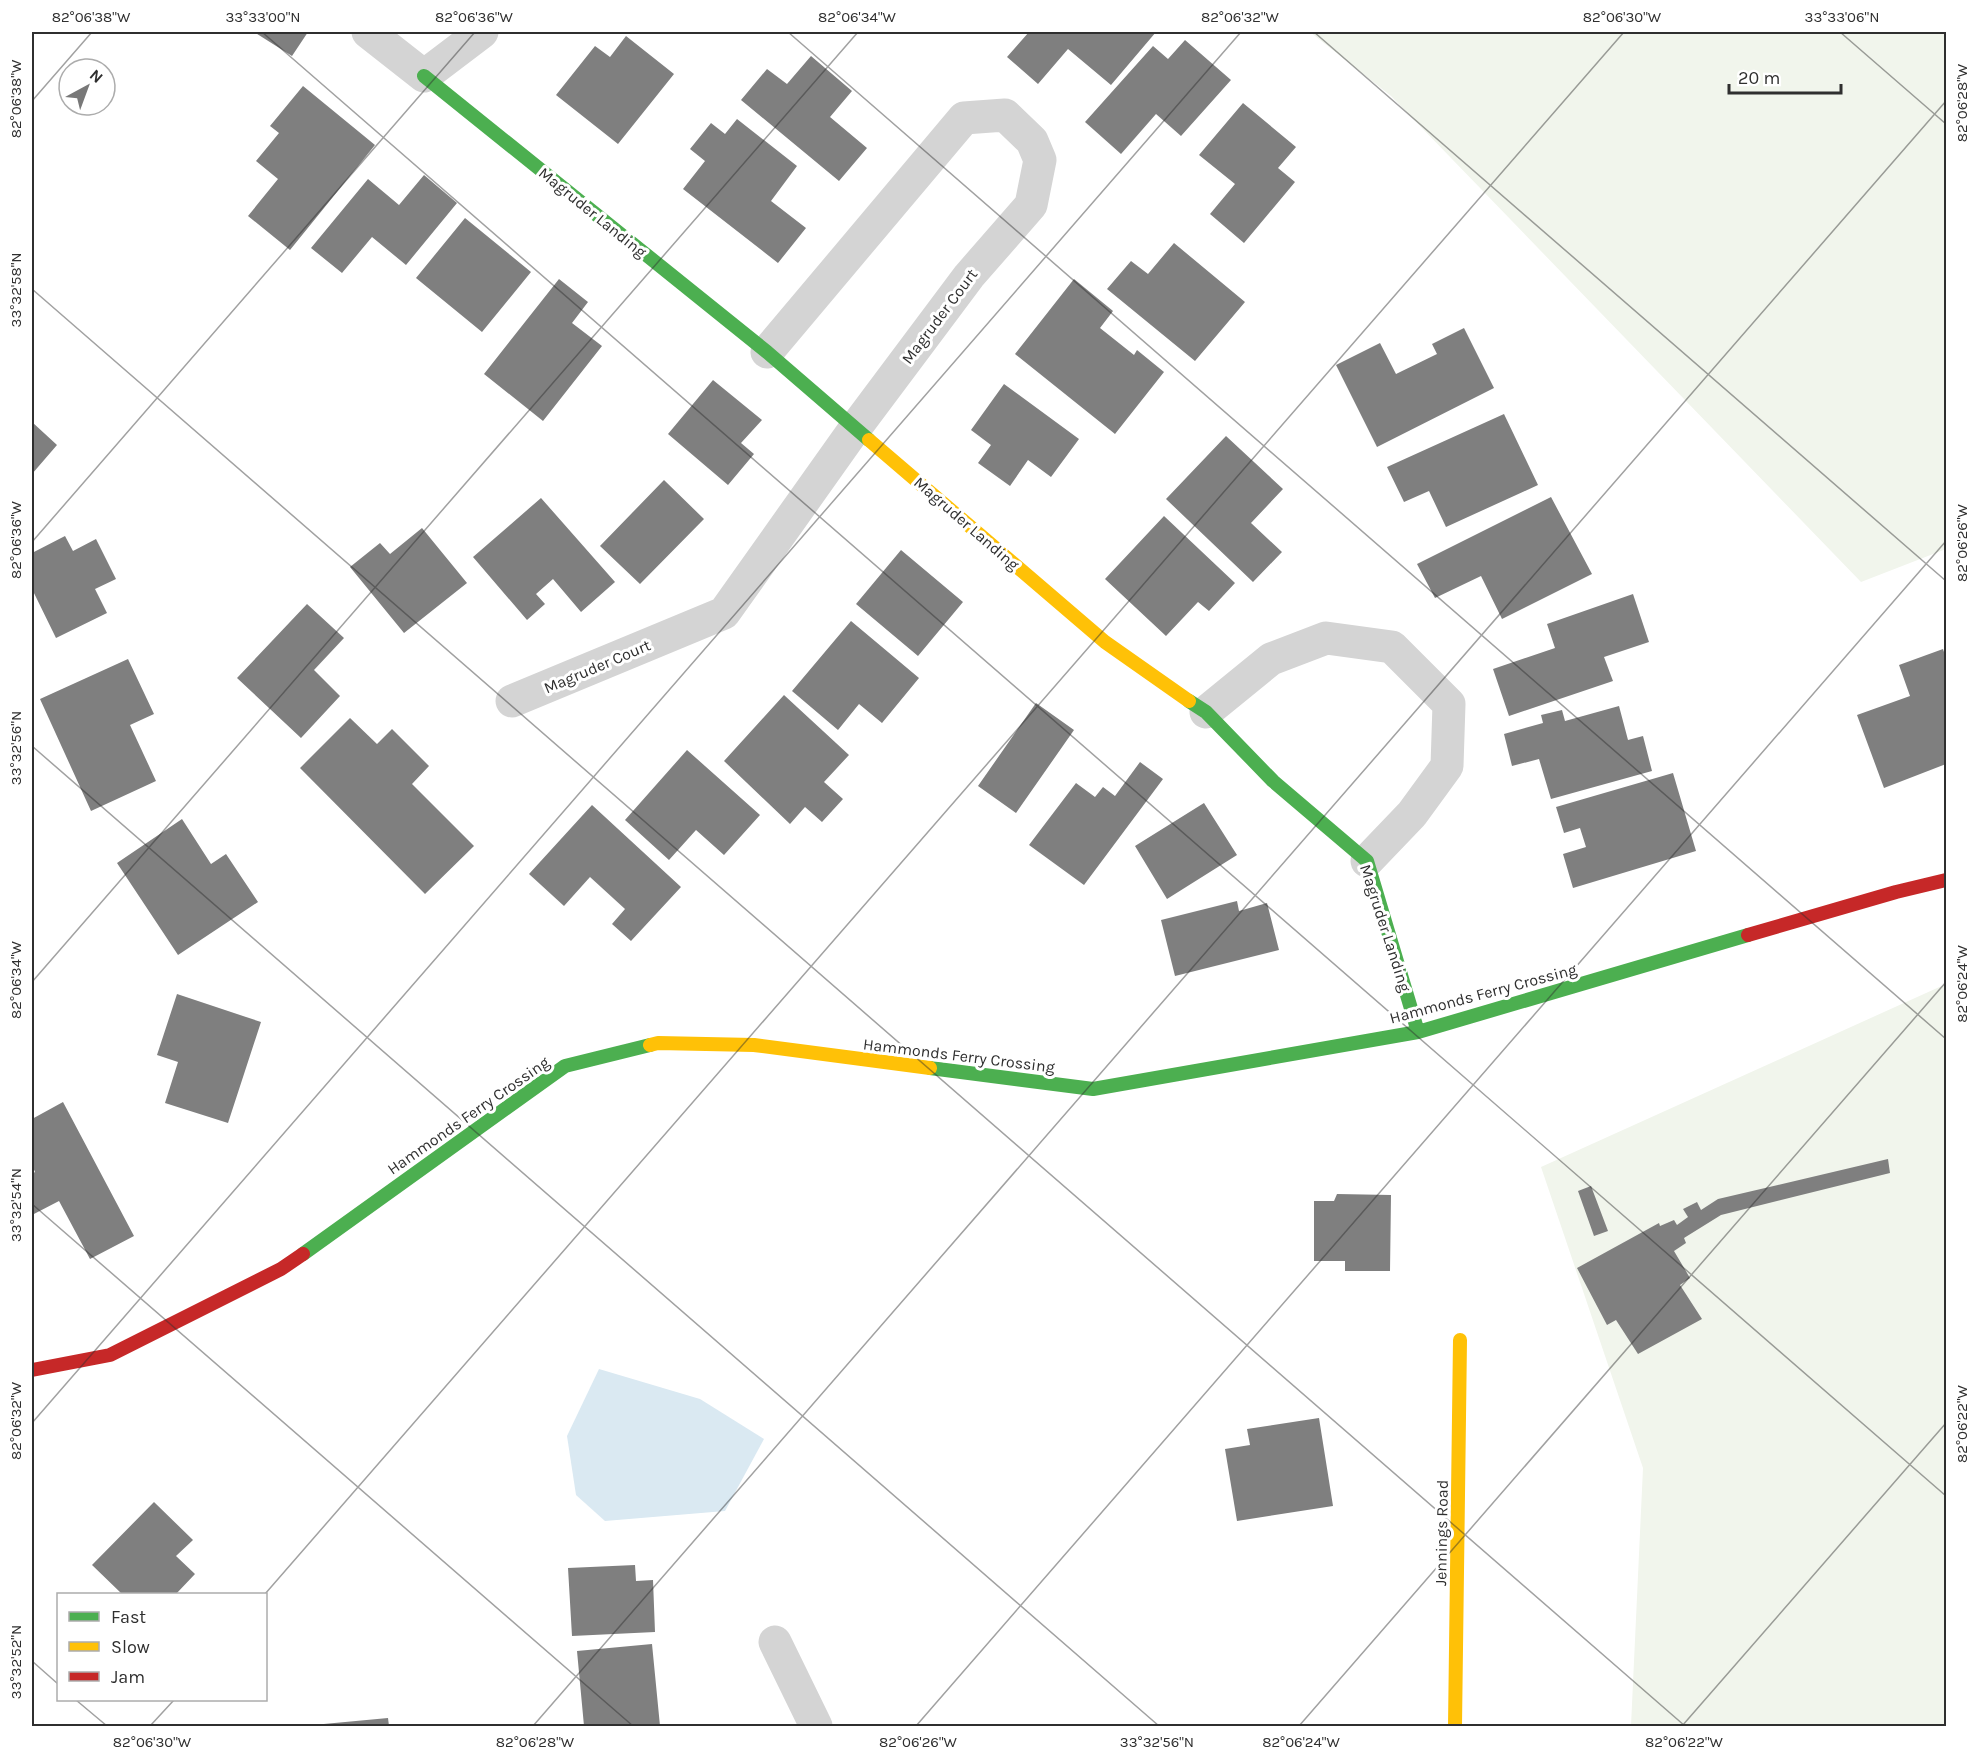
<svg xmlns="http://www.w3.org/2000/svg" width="1978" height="1758" viewBox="0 0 1978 1758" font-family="Karla,sans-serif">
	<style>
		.green { fill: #f1f5ec }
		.water { fill: #dae9f2 }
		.building { fill: #7f7f7f }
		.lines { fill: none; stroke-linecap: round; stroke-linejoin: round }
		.street { stroke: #d4d4d4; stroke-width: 33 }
		.fast { stroke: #4caf50; stroke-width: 14 }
		.slow { stroke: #ffc107; stroke-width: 14 }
		.jam { stroke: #c62828; stroke-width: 14 }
		.ticks { fill: none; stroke: #2f2f2f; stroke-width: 1.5; stroke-opacity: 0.45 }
		.labels { text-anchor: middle; stroke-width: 6; stroke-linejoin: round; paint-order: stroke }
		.street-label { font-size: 16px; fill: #2f2f2f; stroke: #fff }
		.neatline { fill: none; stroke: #2f2f2f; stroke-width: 2 }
		.ticks-label { font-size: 15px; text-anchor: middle; fill: #2f2f2f }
	</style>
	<rect width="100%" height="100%" fill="#fff"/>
	<path class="green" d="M1310,32H1946V549L1861,582L1391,96Z
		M1946,984V1726H1631L1643,1468L1541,1167Z"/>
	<path class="water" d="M599,1369L700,1399L764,1439L725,1511L605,1521L576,1495L567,1436Z"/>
	<path class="building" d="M254,32H308L292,56Z
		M1029,32H1156L1111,85L1068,49L1038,84L1007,57Z
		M626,36L674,74L618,144L556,95L595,46L610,57Z
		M1185,40L1231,80L1181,136L1156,114L1121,154L1085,122L1153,46L1168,59Z
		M811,56L852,91L830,117L867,148L839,181L741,100L767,69L787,84Z
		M303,86L375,145L290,250L248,216L278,179L256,161L279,133L270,126Z
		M1243,103L1296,147L1278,168L1295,182L1244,243L1210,214L1235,184L1199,155Z
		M737,119L797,166L771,201L806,228L778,263L683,189L705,161L690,149L711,123L725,134Z
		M424,175L457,203L406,265L372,237L342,273L311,248L368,179L399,205Z
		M465,218L531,272L482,332L416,278Z
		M1174,243L1245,302L1195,361L1107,289L1131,261L1148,274Z
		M559,279L588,302L572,323L602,346L543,421L484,374Z
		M1074,279L1113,311L1100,328L1134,355L1137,350L1164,372L1115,434L1015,354Z
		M1464,328L1494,388L1377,447L1336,365L1380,343L1396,374L1437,354L1432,344Z
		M713,380L762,420L741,443L754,454L728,485L668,434Z
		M1004,384L1079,439L1051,477L1028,460L1010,486L978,463L991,445L971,430Z
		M1504,414L1538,485L1446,527L1429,491L1404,502L1387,467Z
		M32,422L57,445L32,474Z
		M1226,436L1283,489L1251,523L1282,552L1253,582L1166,499Z
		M664,480L704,519L640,584L600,546Z
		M1551,497L1592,574L1502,619L1481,576L1435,598L1417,564Z
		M541,498L615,582L581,612L553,579L536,594L545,604L527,620L473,557Z
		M1164,516L1235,583L1209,611L1198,602L1166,636L1105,579Z
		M422,528L467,583L404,633L350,567L380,543L390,554Z
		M65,536L73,551L96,539L116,579L95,589L107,613L56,638L32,589V553Z
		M901,550L963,602L918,656L856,604Z
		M1633,594L1649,642L1604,657L1613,681L1509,716L1493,669L1555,648L1547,624Z
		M307,604L344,638L314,670L340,696L301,738L237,678Z
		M851,621L919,678L882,723L859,704L838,730L792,691Z
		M1943,649L1946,658V764L1884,788L1857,715L1910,696L1899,665Z
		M128,659L154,714L130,725L156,781L91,811L40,699Z
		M784,695L849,755L824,782L843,799L822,822L805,807L790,824L724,761Z
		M1036,703L1074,730L1016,813L978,786Z
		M1619,706L1628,740L1643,736L1652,771L1551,799L1539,759L1512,766L1504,734L1543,723L1541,715L1562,710L1565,721Z
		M350,718L377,744L392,729L429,766L412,784L474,846L425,894L300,768Z
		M687,750L760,815L724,855L696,830L669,860L625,820Z
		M1140,762L1163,779L1084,885L1029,845L1076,783L1095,797L1103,787L1115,796Z
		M1673,773L1696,851L1573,888L1563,854L1586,847L1580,828L1564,833L1556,807Z
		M1204,803L1237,855L1167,899L1135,846Z
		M592,805L681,887L631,941L612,924L625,909L590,877L564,906L529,874Z
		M182,819L211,864L226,854L258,902L178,955L117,863Z
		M1237,901L1239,911L1267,903L1279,950L1175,976L1161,920Z
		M177,994L261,1022L228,1123L165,1103L178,1062L157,1055Z
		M63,1102L134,1236L90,1259L59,1201L32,1215V1174L35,1172L32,1165V1119Z
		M1888,1159L1890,1173L1721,1215L1684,1238L1686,1243L1674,1251L1690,1278L1680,1285L1702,1319L1638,1354L1616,1320L1607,1325L1577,1268L1659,1223L1660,1226L1674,1220L1677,1225L1688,1217L1683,1209L1697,1202L1701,1210L1718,1199Z
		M1591,1186L1608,1231L1594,1236L1578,1191Z
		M1337,1194L1391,1195L1390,1271H1345V1261H1314V1201H1334Z
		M1319,1418L1333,1506L1237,1521L1225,1449L1250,1445L1247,1429Z
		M154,1502L193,1540L176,1556L195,1574L176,1594H122L92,1565Z
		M635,1565L636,1581L653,1580L655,1632L572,1636L568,1568Z
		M652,1644L660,1726H584L577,1651Z
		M388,1718L389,1726H313V1725Z"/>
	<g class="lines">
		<path class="street" d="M368,32L424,76L482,32
			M512,701L724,613L856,427L969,276L1031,205L1040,160L1032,141L1005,115L964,118L767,352
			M1206,712L1271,659L1326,638L1392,647L1449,704L1447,766L1412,814L1367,861
			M775,1642L816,1726"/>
		<path class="fast" d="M424,76L767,352L869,440
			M1189,701L1206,712L1273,781L1367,861L1418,1032
			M930,1068L1093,1089L1418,1032L1748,935
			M303,1254L565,1066L650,1045"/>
		<path class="slow" d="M869,440L1105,642L1189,701
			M650,1045L658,1043L754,1045L930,1068
			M1455,1726L1460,1340"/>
		<path class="jam" d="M1748,935L1896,892L1946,880
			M32,1370L110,1355L281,1269L303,1254"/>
	</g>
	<path class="ticks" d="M262,32L1946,1496M788,32L1946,1039M1314,32L1946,581M1840,32L1946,124M32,101L92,32M32,289L1685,1726M32,542L475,32M32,746L1159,1726M32,982L858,32M32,1204L633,1726M32,1423L1241,32M265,1594L1624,32M32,1661L58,1684M76,1700L107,1726M150,1726L174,1700M533,1726L1946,101M916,1726L1946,541M1299,1726L1946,982M1682,1726L1946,1423"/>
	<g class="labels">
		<g class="street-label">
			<text transform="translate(593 212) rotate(39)" y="6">Magruder Landing</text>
			<text transform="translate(939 316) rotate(-53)" y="6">Magruder Court</text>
			<text transform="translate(967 523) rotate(41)" y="6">Magruder Landing</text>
			<text transform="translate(597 666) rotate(-23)" y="6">Magruder Court</text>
			<text transform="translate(1386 928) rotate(72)" y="6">Magruder Landing</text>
			<text transform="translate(1483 993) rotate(-15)" y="6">Hammonds Ferry Crossing</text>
			<text transform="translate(959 1055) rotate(7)" y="6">Hammonds Ferry Crossing</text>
			<text transform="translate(468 1115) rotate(-35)" y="6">Hammonds Ferry Crossing</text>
			<text transform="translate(1441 1533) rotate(-89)" y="6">Jennings Road</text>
		</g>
	</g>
	<rect width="1978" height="1758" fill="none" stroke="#ffffff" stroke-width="66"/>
	<rect x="57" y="1593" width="210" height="108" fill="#ffffff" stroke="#acacac" stroke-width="1.5"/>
	<rect x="69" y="1612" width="30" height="9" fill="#4caf50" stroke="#acacac" stroke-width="1.5"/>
	<text x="111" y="1623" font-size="18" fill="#2f2f2f">Fast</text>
	<rect x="69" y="1642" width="30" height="9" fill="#ffc107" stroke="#acacac" stroke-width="1.5"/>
	<text x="111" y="1653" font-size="18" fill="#2f2f2f">Slow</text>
	<rect x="69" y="1672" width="30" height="9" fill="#c62828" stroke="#acacac" stroke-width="1.5"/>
	<text x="111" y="1683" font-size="18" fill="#2f2f2f">Jam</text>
	<g transform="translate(87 87) rotate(41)"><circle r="28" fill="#ffffff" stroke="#acacac" stroke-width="1.5"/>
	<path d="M0-4.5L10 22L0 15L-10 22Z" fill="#787878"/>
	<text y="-9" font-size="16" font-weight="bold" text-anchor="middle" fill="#2f2f2f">N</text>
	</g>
	<path d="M1729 84v9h112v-9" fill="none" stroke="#2f2f2f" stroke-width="3"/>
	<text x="1738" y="84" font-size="18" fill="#2f2f2f" stroke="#ffffff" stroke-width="4.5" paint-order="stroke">20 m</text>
	<rect x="33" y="33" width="1912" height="1692" class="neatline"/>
	<g class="ticks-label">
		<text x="91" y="22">82°06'38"W</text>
		<text x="263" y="22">33°33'00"N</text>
		<text x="474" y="22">82°06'36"W</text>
		<text x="857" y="22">82°06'34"W</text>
		<text x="1240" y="22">82°06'32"W</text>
		<text x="1622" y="22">82°06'30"W</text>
		<text x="1842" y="22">33°33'06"N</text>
		<text transform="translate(16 99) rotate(-90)" y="5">82°06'38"W</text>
		<text transform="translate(1962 103) rotate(-90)" y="5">82°06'28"W</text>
		<text transform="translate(16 290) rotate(-90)" y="5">33°32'58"N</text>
		<text transform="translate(16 540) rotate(-90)" y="5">82°06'36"W</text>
		<text transform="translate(1962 543) rotate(-90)" y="5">82°06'26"W</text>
		<text transform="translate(16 748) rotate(-90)" y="5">33°32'56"N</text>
		<text transform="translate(16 980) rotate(-90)" y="5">82°06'34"W</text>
		<text transform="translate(1962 984) rotate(-90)" y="5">82°06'24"W</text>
		<text transform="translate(16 1205) rotate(-90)" y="5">33°32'54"N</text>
		<text transform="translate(16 1421) rotate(-90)" y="5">82°06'32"W</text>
		<text transform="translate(1962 1424) rotate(-90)" y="5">82°06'22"W</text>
		<text transform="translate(16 1662) rotate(-90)" y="5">33°32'52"N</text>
		<text x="152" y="1747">82°06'30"W</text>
		<text x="535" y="1747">82°06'28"W</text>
		<text x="918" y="1747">82°06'26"W</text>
		<text x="1157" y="1747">33°32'56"N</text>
		<text x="1301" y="1747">82°06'24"W</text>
		<text x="1684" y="1747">82°06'22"W</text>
	</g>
</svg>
